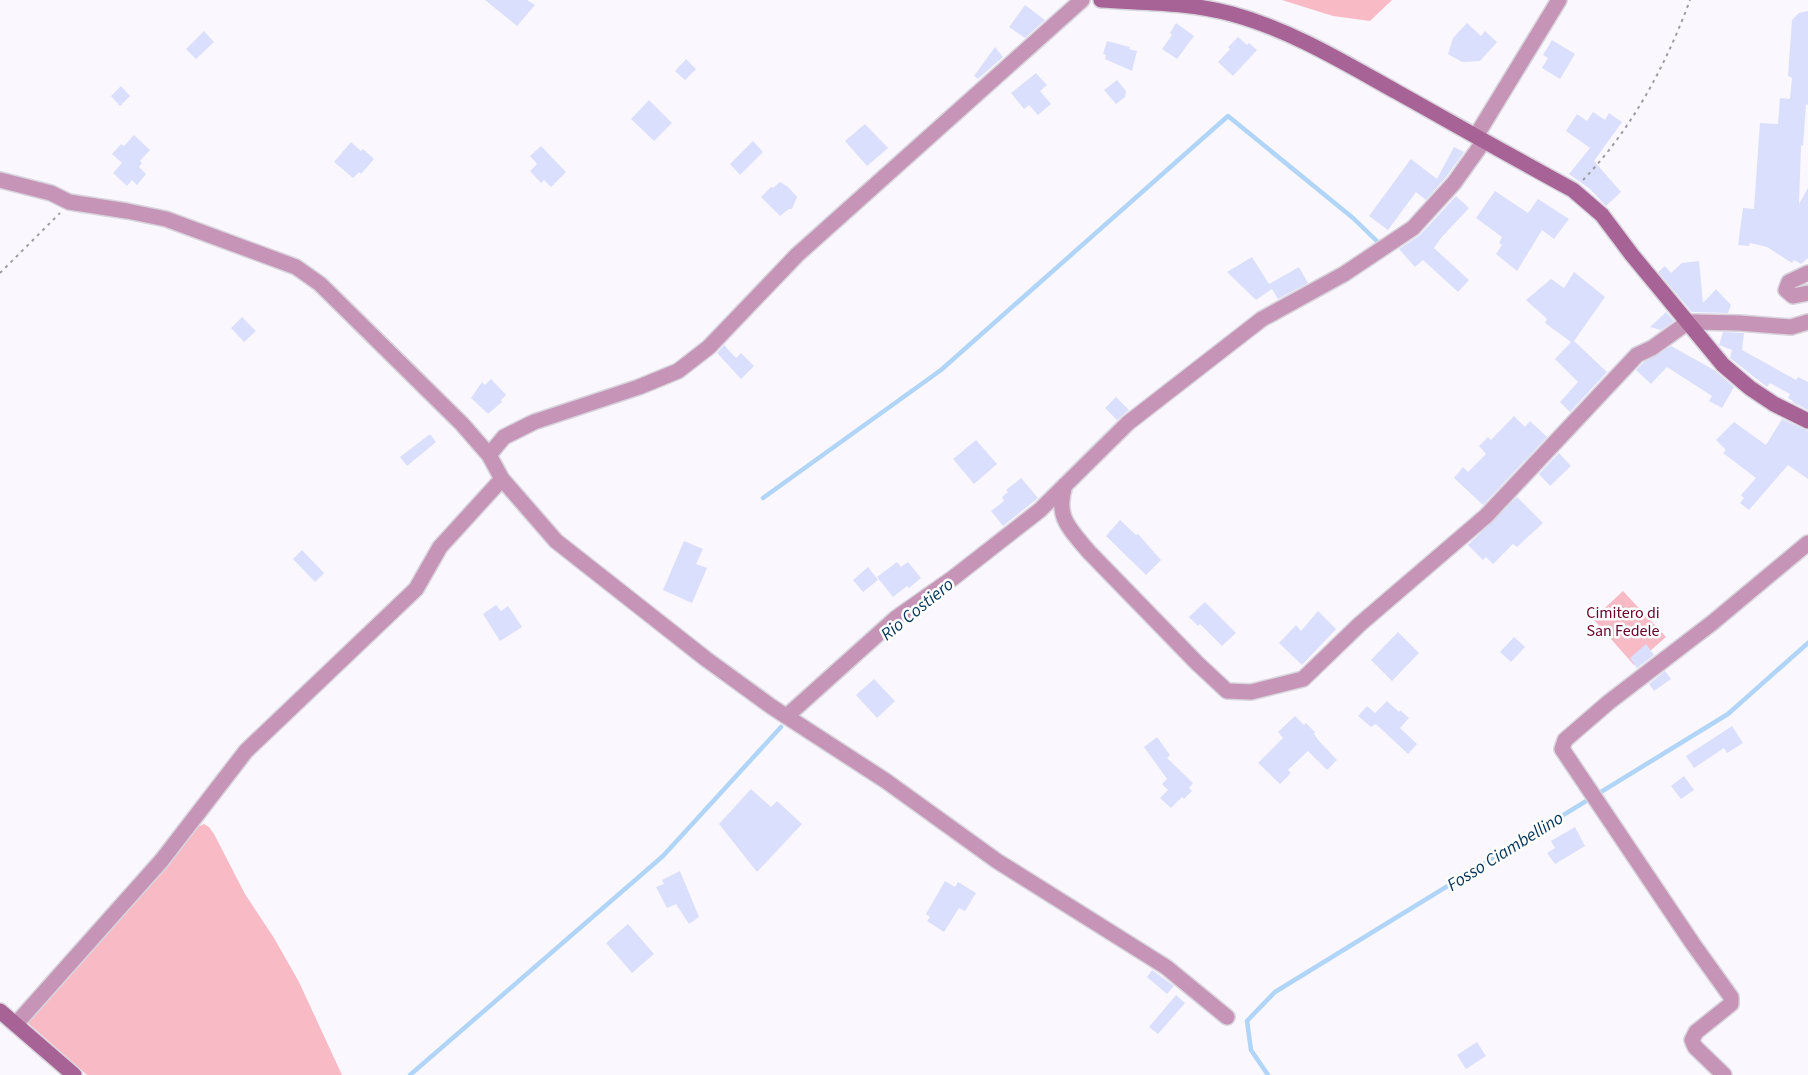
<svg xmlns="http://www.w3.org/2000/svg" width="1808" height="1075" viewBox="0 0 1808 1075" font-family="'Source Sans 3',sans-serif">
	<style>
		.green { fill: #f8bbc6 }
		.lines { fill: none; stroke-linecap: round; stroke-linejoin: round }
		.stream { stroke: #b0d5f8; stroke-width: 4.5 }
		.building { fill: #dadffe }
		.street-casing { stroke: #d8d4dc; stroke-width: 18 }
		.secondary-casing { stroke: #d8d4dc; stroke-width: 18 }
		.path { stroke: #9f9aa4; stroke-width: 2; stroke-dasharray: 3 4.5; stroke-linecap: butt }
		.street { stroke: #c594b7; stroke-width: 15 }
		.secondary { stroke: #a86396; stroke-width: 15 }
		.labels { text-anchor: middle; stroke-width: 5; stroke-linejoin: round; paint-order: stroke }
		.park-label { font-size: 16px; fill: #68002a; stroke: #fff }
		.water-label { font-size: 18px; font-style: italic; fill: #06365a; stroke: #fff }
	</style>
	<rect width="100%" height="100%" fill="#faf7fe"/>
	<path class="green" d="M1282,0H1392L1370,21L1333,16Z
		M1623,591L1666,637L1634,665L1593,619Z
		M204,824L209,827L214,834L245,894L274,938L299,982L342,1075H87L28,1023L30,1017L197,827Z"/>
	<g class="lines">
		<path class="stream" d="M763,498L941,370L1228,116L1353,218L1382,246
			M410,1075L663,856L781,727
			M1268,1075L1251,1050L1247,1021L1275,992L1728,714L1808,643"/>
	</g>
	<path class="building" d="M485,0H527L535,5L517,26Z
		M1025,5L1045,20L1025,38L1009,27Z
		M1808,11V105L1806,104L1803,146L1801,145L1799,204L1808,188V258L1801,264L1794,260L1792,263L1767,247L1750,243L1749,246L1738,245L1743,208L1754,209L1760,123L1778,124L1780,98L1790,99L1792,78L1788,76L1792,20L1799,13Z
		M1176,23L1194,36L1177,59L1162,49L1172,35L1170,33Z
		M1467,23L1481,36L1485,31L1497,42L1480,61L1462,62L1448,54L1453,38Z
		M204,31L214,42L196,59L186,49Z
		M1238,37L1247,45L1249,43L1257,50L1233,76L1218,62L1230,49L1228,47Z
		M1552,40L1575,54L1560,79L1542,68L1548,58L1543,55Z
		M1107,41L1130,47L1129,49L1137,51L1132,71L1105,59L1106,55L1103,54Z
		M995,47L1003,57L978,79L974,76Z
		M686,59L696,69L685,80L675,71Z
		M1036,73L1047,85L1040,91L1051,104L1038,115L1029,105L1024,109L1011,93Z
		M1117,80L1126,91L1125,97L1116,104L1104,90Z
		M121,86L130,96L120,106L111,96Z
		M649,100L672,123L654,141L631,119Z
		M1593,112L1605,120L1609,113L1622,122L1594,161L1621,192L1606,206L1590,189L1569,174L1590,148L1566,131L1577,114L1587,121Z
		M865,124L888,148L867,166L845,141Z
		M134,135L150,150L140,161L142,163L139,167L146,174L137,185L132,180L127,186L113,173L122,163L112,154L121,144L124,146Z
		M753,141L763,152L740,175L730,164Z
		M351,142L361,151L363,149L374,159L361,174L359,172L353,178L334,162Z
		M541,146L566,172L551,187L544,180L541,183L530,171L537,164L530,156Z
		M1454,147L1464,152L1446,177L1426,200L1416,192L1388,230L1369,216L1411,159L1437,179Z
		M780,182L788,187L797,197L792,209H789L780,216L761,197L771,187L773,188Z
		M1495,191L1528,213L1538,199L1569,219L1554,239L1542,230L1517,271L1496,254L1502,245L1499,243L1502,237L1476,218Z
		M1456,196L1469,208L1441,238L1434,248L1469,280L1458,292L1423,260L1415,267L1399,249L1420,235Z
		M1252,257L1269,284L1299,267L1308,283L1278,299L1272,289L1256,300L1227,272Z
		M1699,261L1703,303L1716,289L1731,305L1728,313L1692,312L1658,272L1665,266L1671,273L1682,263Z
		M1574,272L1605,297L1574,341L1607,372L1570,412L1560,402L1578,382L1555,359L1571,342L1545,323L1547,319L1526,300L1551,279L1564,288Z
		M1666,312L1674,321L1661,330L1650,327Z
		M242,317L256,331L244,342L231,328Z
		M1723,332L1744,333L1742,350L1796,380L1798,377L1808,382V410L1792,402L1793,401L1788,398L1790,394L1770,383L1767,387L1730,358L1732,350L1719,345Z
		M724,345L736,358L741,353L754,366L741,379L717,353Z
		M1671,346L1714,370L1734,387L1722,408L1709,401L1712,396L1667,367L1651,384L1636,370L1643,363Z
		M491,379L506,395L501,400L502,402L488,414L471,398L482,382L485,385Z
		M1116,397L1129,410L1117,420L1105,408Z
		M1514,416L1525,427L1530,421L1547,437L1483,505L1454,478L1463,467L1468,472L1486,454L1479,446L1488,437L1491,440Z
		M1782,419L1808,431V479L1788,465L1749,510L1740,503L1744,498L1741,495L1756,478L1723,453L1726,450L1716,440L1734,422L1766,445Z
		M430,434L436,442L407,466L400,457Z
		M976,440L997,464L974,484L953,459Z
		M1559,453L1571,466L1550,486L1539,474Z
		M1021,478L1038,498L1003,526L991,511L1004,501L1002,497L1008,492L1006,490Z
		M1517,497L1543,523L1517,547L1513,544L1493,564L1486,557L1483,560L1468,545Z
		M1120,520L1136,535L1138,534L1161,560L1146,575L1106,536Z
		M684,541L703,549L696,564L707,568L692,603L663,590Z
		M302,550L324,573L315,582L293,559Z
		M897,562L901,567L908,562L921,578L909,588L907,586L893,597L877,577Z
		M868,567L878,580L863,592L853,580Z
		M1205,602L1236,633L1222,646L1200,624L1198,626L1189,617Z
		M496,605L501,611L508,606L522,627L500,641L483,614Z
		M1318,611L1336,629L1302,665L1279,643L1296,625L1301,631Z
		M1398,632L1419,653L1392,681L1371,660Z
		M1514,637L1525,647L1511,662L1500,652Z
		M1646,644L1654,655L1637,668L1630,658Z
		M1665,671L1671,679L1654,691L1649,684Z
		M874,679L895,701L877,718L856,695Z
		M1387,701L1399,712L1400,710L1409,718L1400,728L1417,744L1408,754L1376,724L1371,727L1358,716L1367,706L1375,713Z
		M1295,716L1304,725L1306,723L1315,732L1314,734L1319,741L1337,760L1327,770L1308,751L1288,770L1291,773L1280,784L1258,763L1283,738L1278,732Z
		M1732,726L1743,743L1727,753L1724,748L1694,768L1686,756Z
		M1157,737L1170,755L1167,758L1193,783L1189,788L1192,791L1184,799L1182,797L1171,808L1160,798L1168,790L1162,784L1167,779L1144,747Z
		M1684,776L1694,790L1681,799L1671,786Z
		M751,789L771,807L777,801L802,824L757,872L719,824Z
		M1575,827L1585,846L1555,864L1547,853L1555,848L1551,841Z
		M680,871L699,917L689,924L676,904L667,908L656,887L664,884L662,880Z
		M945,881L955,887L958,882L976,893L965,911L959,908L944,932L927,921L930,917L926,914Z
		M628,924L654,954L632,973L606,943Z
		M1152,970L1174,986L1167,994L1147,977Z
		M1176,995L1185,1003L1158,1034L1149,1027Z
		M1477,1042L1486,1056L1466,1069L1457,1055Z"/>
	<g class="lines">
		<defs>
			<path id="street" d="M1476,136L1559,0
				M0,180L51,193L69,202L127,211L166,219L296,267L320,284L462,424L489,455L502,479L556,541L706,659L772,707L886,781L997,861L1166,967L1227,1017
				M1808,273L1789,282L1786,290L1793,296L1808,293
				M489,455L504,437L534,422L639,387L678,371L709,347L797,255L1082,0
				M1065,485C1055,517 1069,528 1089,552L1197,663L1227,691L1251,692L1303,679L1360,624L1486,516L1637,355L1652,348L1687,323L1693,322L1739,323L1791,327L1808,322
				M788,715L896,618L953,578L1040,510L1128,423L1262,319L1344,274L1413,228L1454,183L1484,141
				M16,1024L162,860L246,751L416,589L440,547L502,479
				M1724,1075L1695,1047L1692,1040L1696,1032L1731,1004V997L1693,944L1562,749L1565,740L1609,702L1712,623L1808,543"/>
			<path id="secondary" d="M1101,0C1146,3 1188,2 1232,14C1291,30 1345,63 1397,92C1456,125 1514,158 1573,190L1602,215L1632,255L1723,365L1750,388L1774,404L1808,421
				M0,1011L74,1075"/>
		</defs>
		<use href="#street" class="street-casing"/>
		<use href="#secondary" class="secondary-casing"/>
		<path class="path" d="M1583,180C1632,129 1666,65 1690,0
			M0,273L60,213"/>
		<use href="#street" class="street"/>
		<use href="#secondary" class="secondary"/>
	</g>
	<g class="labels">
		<g class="park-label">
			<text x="1623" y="618">Cimitero di<tspan x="1623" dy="18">San Fedele</tspan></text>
		</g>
		<g class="water-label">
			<text transform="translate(917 609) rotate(-39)" y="6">Rio Costiero</text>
			<text transform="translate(1505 851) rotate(-32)" y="6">Fosso Ciambellino</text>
		</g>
	</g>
</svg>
